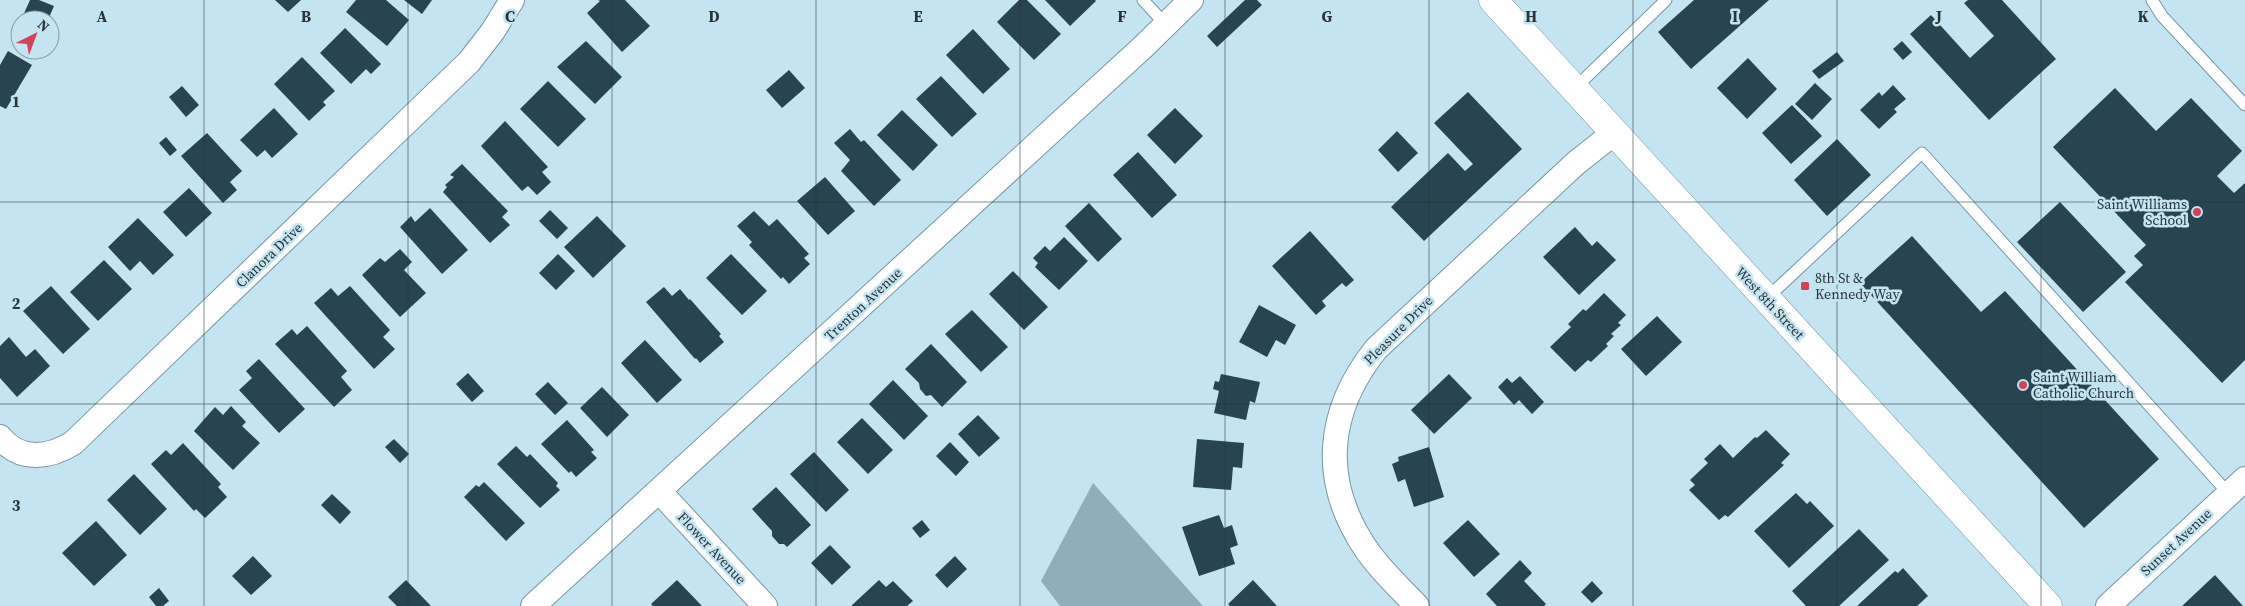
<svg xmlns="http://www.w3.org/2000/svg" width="2245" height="606" viewBox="0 0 2245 606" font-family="'Source Serif 4',serif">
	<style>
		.forest { fill: #8faebc }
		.building { fill: #284450 }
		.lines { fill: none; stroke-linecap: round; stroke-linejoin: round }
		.service-casing { stroke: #7996a2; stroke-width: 13 }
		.minor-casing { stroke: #7996a2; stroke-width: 26 }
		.tertiary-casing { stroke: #7996a2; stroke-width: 29 }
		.service { stroke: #fff; stroke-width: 11 }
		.minor { stroke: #fff; stroke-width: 24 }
		.tertiary { stroke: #fff; stroke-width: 28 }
		.grid { fill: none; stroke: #283439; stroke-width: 1; stroke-opacity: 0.55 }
		.poi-dot { fill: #d34259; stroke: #c5e4f1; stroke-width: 2 }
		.labels { text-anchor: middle; stroke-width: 5; stroke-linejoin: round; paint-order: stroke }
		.poi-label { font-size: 14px; fill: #283439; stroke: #c5e4f1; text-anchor: start }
		.street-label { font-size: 14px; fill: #283439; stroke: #c5e4f1 }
		.grid-label { font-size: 16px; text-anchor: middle; font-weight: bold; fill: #283439; stroke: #c5e4f1; stroke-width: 5; stroke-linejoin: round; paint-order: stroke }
	</style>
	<rect width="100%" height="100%" fill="#c5e4f1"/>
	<path class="forest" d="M1093,483L1203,606H1060L1041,581Z"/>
	<path class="building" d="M30,0H39L54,6L48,20H21Z
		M275,0H301L288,12Z
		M356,0H386L409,20L387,46L346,12Z
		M404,0H432L422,14Z
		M598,0H625L650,26L622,52L587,13L600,1Z
		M1019,0H1027L1061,34L1034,60L997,22Z
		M1045,0H1095L1096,1L1070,26Z
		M1245,0H1257L1262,5L1217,47L1207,36Z
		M1694,0H1769L1691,69L1658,32Z
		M1968,0H2002L2056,59L1989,120L1910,34L1931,15L1970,58L1994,36L1964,3Z
		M20,22V44L12,41Z
		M345,28L381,64L371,74L366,69L351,84L320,53Z
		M973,29L1010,69L983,94L946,55Z
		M586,41L622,77L595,104L557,67Z
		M1902,41L1912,52L1903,60L1893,49Z
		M8,51L32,65L6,109L0,106V65Z
		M1837,52L1844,61L1819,79L1812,71Z
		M302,57L335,91L323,102L326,105L309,121L274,84Z
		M1748,58L1777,89L1747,119L1717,88Z
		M789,70L805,88L782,108L766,90Z
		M941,76L977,114L952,137L916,99Z
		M548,81L586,119L558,147L520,109Z
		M1815,83L1832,99L1812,120L1795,104Z
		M1893,85L1906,99L1894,109L1897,112L1879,129L1860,110L1879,92L1882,96Z
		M182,86L199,105L186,117L169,97Z
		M2115,88L2156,131L2191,98L2242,151L2217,176L2234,193L2245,183V360L2222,383L2125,282L2143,265L2134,256L2146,245L2053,147Z
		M1468,92L1522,149L1424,241L1391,207L1448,153L1465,171L1473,164L1434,123Z
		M1792,105L1822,136L1791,164L1762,133Z
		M274,108L298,134L272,158L265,150L257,157L240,140Z
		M1175,108L1203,136L1175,164L1147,135Z
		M902,110L938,145L913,171L877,135Z
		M505,121L548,167L542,172L551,182L537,195L528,186L522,191L481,146Z
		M850,129L861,142L864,140L901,180L874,206L841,171L850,160L834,143Z
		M1397,131L1418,153L1398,172L1378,150Z
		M207,133L242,171L230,182L237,190L223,203L181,156Z
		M166,137L177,150L170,156L159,143Z
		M1837,139L1871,175L1827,216L1794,180Z
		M1138,152L1177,195L1152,218L1113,175Z
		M462,164L508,211L502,217L510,225L490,243L443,192L447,187L445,185L454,177L450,175Z
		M825,177L855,211L828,235L797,201Z
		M189,188L212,213L186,237L163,212Z
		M2060,202L2126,272L2083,312L2017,242Z
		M1089,203L1122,239L1098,262L1065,226Z
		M430,208L468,250L442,274L400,227L411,216L415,222Z
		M550,210L568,228L557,239L539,221Z
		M754,211L769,226L777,219L809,254L804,258L810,264L789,284L783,277L781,279L749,245L752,242L737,226Z
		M597,216L626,246L593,278L564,247Z
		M138,218L174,255L153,275L140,261L130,271L108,247Z
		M1575,227L1592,246L1597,241L1616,260L1579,295L1543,257Z
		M1310,231L1354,280L1346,287L1342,283L1322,301L1326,306L1316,315L1272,266Z
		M1912,236L1981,312L2005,291L2159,459L2084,528L1860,283Z
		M1064,237L1088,261L1059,290L1035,267L1038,263L1033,258L1045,246L1050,251Z
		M400,249L412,262L404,270L426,293L400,317L362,275L380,258L385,262Z
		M558,254L575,271L556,290L539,273Z
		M731,254L767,291L742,315L706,278Z
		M104,260L132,289L98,321L70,292Z
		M1013,271L1048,307L1024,330L989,294Z
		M51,286L90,329L63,354L23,311Z
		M350,286L390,330L383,337L395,349L374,369L314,303L331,288L338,296Z
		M664,287L672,296L680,289L689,300L690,299L721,334L719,336L724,342L700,363L696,358L695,359L646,302Z
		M1604,293L1626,315L1618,323L1621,325L1611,334L1614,336L1606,344L1608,346L1591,362L1588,360L1575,372L1550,347L1571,327L1568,324L1583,309L1586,311Z
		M1259,305L1296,325L1285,345L1276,340L1267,357L1239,342Z
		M972,310L1008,347L981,372L945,334Z
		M1657,316L1682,342L1646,376L1621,349Z
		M307,326L347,371L341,377L352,390L334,407L275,344L292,329L297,335Z
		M9,337L26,357L35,349L50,366L17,397L0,378V346Z
		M645,340L682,380L657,403L621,363Z
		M931,344L967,382L942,407L931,395L926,396L920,389L919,383L905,369Z
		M259,359L305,409L279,433L239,390L252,378L246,371Z
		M468,373L484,391L472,402L456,384Z
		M1221,374L1260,382L1255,403L1250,401L1246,420L1214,413L1219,391L1213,389L1215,381L1219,382Z
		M1449,374L1472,398L1434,434L1411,410Z
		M1520,376L1544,402L1532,414L1519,400L1514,405L1498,387L1507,378L1512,383Z
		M893,380L928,416L904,440L869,404Z
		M548,382L568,403L555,415L535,394Z
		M602,387L629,415L607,437L580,408Z
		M231,406L246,422L242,426L260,443L233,470L194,431L215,407L223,415Z
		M978,415L1000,438L979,457L958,434Z
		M862,418L893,450L868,474L837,442Z
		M567,420L594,450L591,452L597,458L576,477L571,471L569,473L541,444Z
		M1766,430L1790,454L1781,463L1784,465L1728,517L1725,515L1719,520L1689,490L1695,485L1690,480L1708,463L1704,459L1720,444L1733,458L1755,437L1757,438Z
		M394,439L409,454L400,463L385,447Z
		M1197,439L1244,443L1242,468L1233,467L1231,490L1193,487Z
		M950,442L969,462L956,476L936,456Z
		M183,443L221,484L218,487L227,497L205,518L196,509L194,511L151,464L166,450L171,455Z
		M516,446L527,457L530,454L558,483L556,486L560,490L540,508L497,464Z
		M1429,447L1444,497L1414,507L1405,479L1398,482L1392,464L1399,461L1398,457Z
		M814,452L849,490L826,512L790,474Z
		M134,474L167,509L140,535L107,500Z
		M484,482L525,523L506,541L464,497L476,485L479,487Z
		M776,487L811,525L787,547L784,544H779L772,536V531L752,509Z
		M1796,493L1807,504L1810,501L1834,526L1789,568L1754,531Z
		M332,494L351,512L340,524L321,505Z
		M1219,515L1224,528L1232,525L1238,545L1230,548L1235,564L1199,576L1182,527Z
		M922,520L930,530L920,538L912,528Z
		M1468,520L1500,554L1474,577L1443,543Z
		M96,521L127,555L94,586L62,553Z
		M1859,529L1889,560L1839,606H1806L1792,591Z
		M830,545L851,567L832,585L811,563Z
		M253,556L272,576L251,595L232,576Z
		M955,556L967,569L947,588L935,575Z
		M1520,560L1532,573L1524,581L1546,604L1544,606H1497L1486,594Z
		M1903,568L1928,596L1917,606H1857L1895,571L1898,573Z
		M2215,575L2243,606H2182Z
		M406,580L431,606H397L388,597Z
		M677,580L702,606H653L651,604Z
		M879,580L886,587L893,581L913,601L907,606H851Z
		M1253,580L1277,606H1230L1228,604Z
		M1592,581L1603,593L1592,603L1581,592Z
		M159,588L169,601L163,606H156L149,597Z"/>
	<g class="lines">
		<defs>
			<path id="service" d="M1143,0L1166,25
				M2152,0L2162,16L2245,105
				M1574,89L1666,0
				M1766,299L1922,153L2229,494"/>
			<path id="minor" d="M0,437C20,462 49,458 73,443L469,62L493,31L512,0
				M659,491L765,606
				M533,606L1143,47L1191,0
				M1417,606C1400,588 1380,570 1366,549C1320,481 1326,412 1376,349L1576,163L1614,133
				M2108,606L2245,479"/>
			<path id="tertiary" d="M1493,0L2048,606"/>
		</defs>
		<use href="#service" class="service-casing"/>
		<use href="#minor" class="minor-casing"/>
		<use href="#tertiary" class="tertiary-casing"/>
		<use href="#service" class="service"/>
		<use href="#minor" class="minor"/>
		<use href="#tertiary" class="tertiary"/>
	</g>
	<path class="grid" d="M204,0V606M408,0V606M612,0V606M816,0V606M1020,0V606M1225,0V606M1429,0V606M1633,0V606M1837,0V606M2041,0V606M0,202H2245M0,404H2245"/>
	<g class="poi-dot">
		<circle cx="2197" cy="212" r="5"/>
		<rect x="1800" y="281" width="10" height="10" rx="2.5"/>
		<circle cx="2023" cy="385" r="5"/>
	</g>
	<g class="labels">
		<g class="poi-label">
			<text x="2187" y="209" text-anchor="end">Saint Williams<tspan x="2187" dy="16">School</tspan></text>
			<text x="1815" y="283">8th St &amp;<tspan x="1815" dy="16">Kennedy Way</tspan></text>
			<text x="2033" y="382">Saint William<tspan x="2033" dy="16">Catholic Church</tspan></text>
		</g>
		<g class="street-label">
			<text transform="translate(269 255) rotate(-44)" y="5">Clanora Drive</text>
			<text transform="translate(1770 303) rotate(47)" y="5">West 8th Street</text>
			<text transform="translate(863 304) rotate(-43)" y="5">Trenton Avenue</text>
			<text transform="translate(1398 330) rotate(-45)" y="5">Pleasure Drive</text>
			<text transform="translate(2176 542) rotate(-43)" y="5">Sunset Avenue</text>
			<text transform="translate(712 548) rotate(47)" y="5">Flower Avenue</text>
		</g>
	</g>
	<g class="grid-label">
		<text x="102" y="22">A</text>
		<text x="306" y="22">B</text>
		<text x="510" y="22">C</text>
		<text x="714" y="22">D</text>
		<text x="918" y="22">E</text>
		<text x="1122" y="22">F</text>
		<text x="1327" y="22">G</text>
		<text x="1531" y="22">H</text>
		<text x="1735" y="22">I</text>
		<text x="1939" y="22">J</text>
		<text x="2143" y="22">K</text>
		<text x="16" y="107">1</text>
		<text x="16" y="309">2</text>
		<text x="16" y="511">3</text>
	</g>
	<g transform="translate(35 35) rotate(42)"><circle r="24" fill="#c5e4f1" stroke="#869ea7"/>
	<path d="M0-4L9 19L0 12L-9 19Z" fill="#d34259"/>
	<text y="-8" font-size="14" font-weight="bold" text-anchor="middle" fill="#283439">N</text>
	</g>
</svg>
